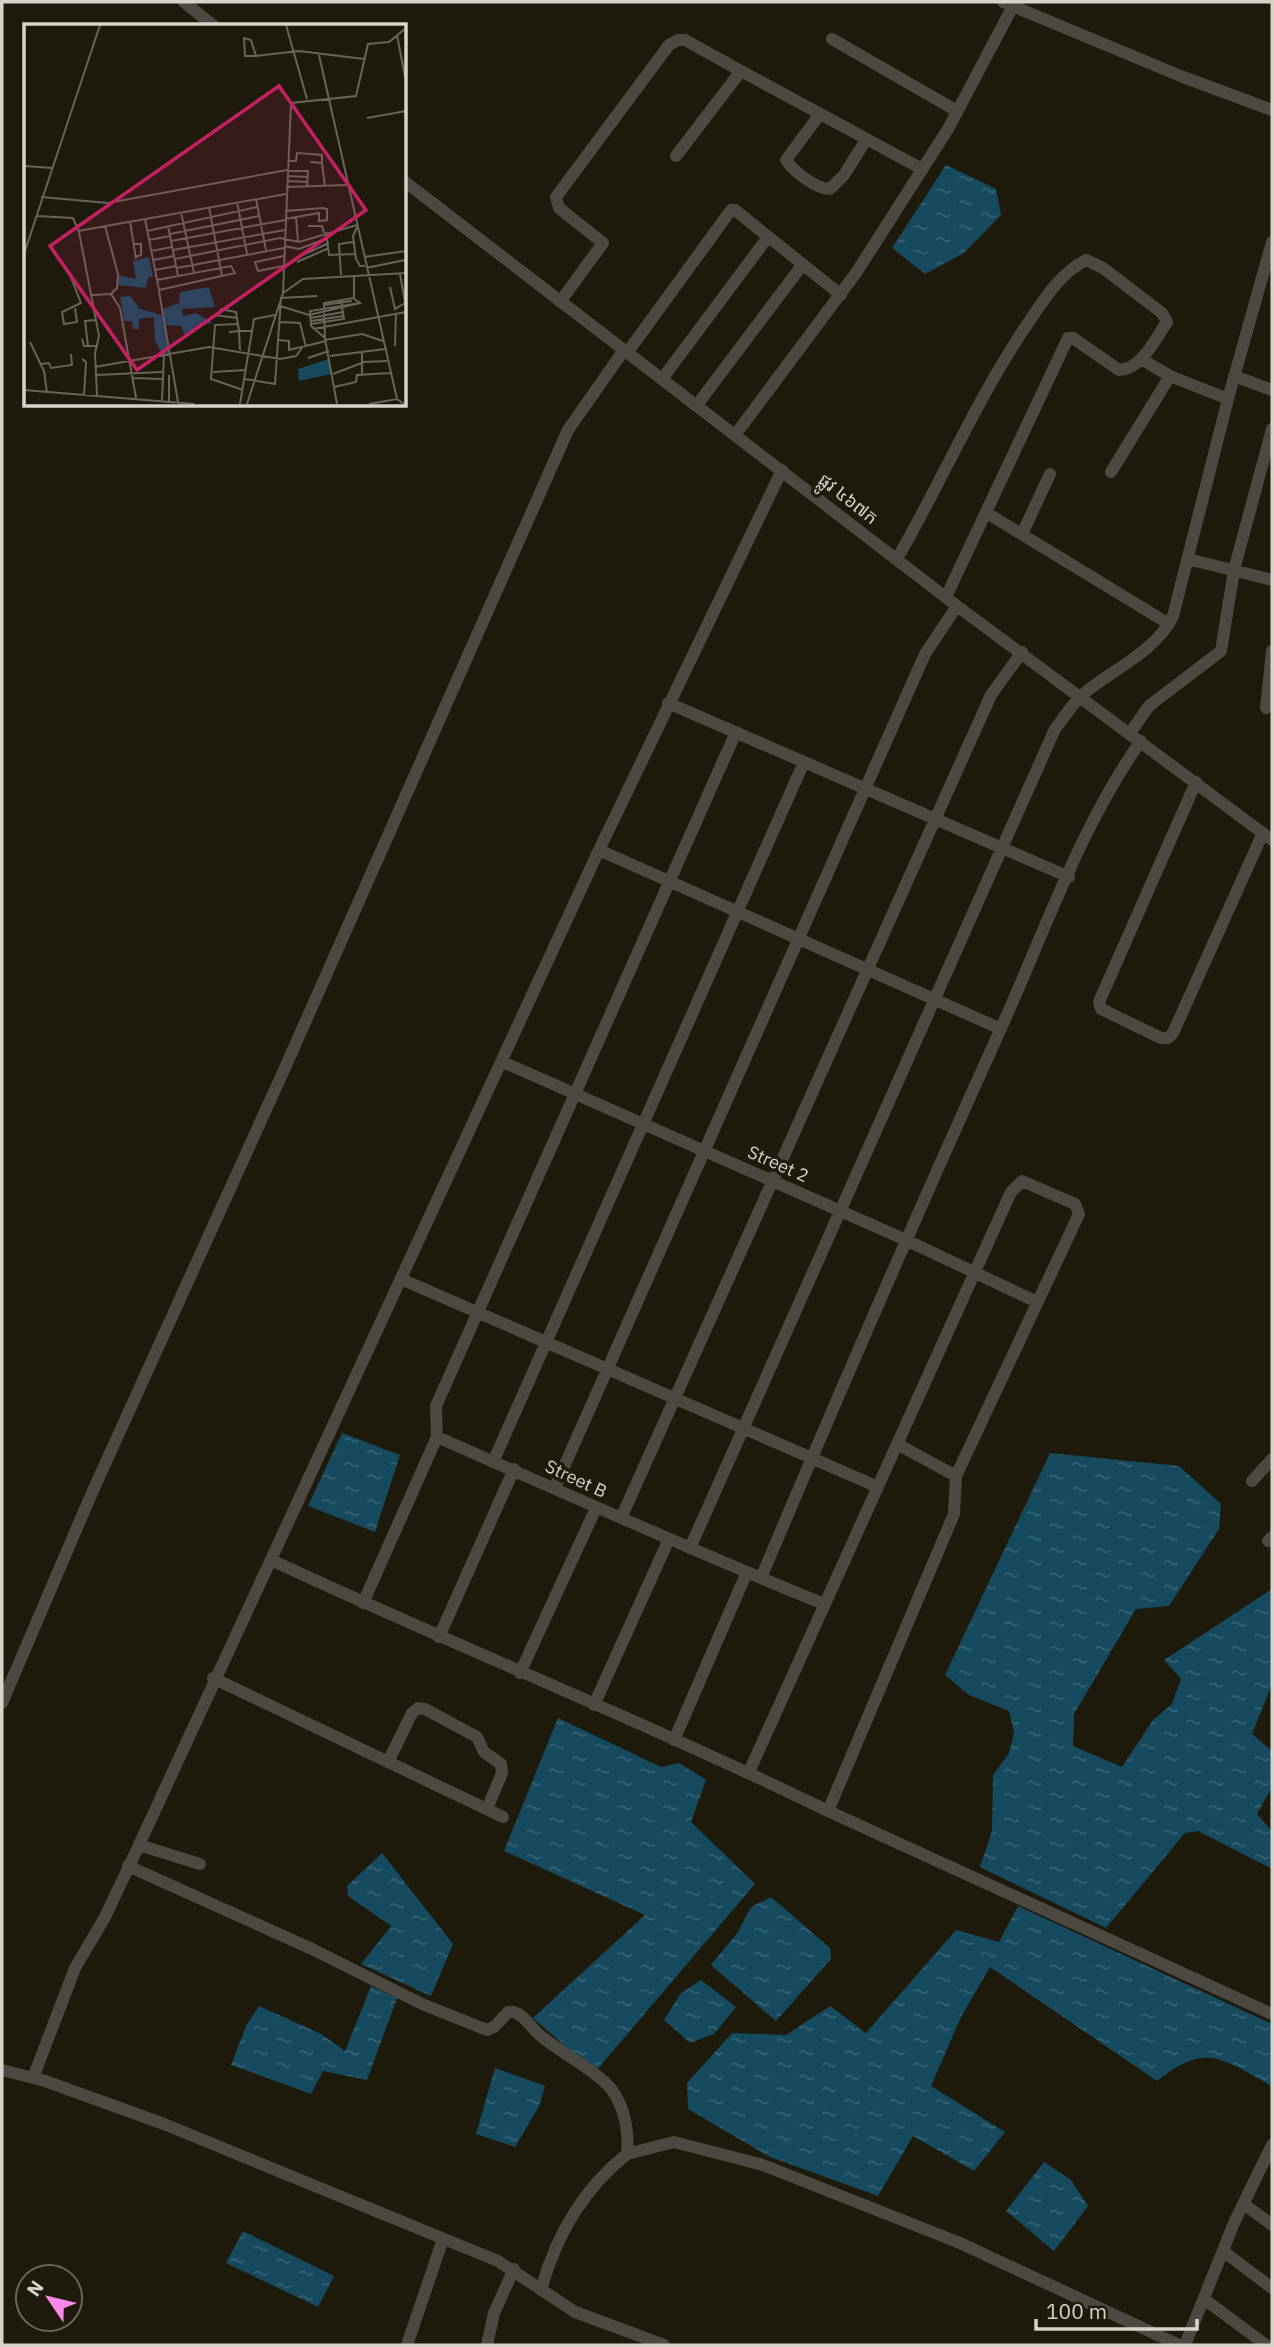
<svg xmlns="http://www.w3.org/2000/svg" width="1274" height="2347" viewBox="0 0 1274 2347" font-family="'IBM Plex Sans','Noto Sans Khmer',sans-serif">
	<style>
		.water { fill: url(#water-ripples) }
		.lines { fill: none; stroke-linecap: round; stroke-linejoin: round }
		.minor { stroke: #4c4943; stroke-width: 12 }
		.labels { text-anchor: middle; stroke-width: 7; stroke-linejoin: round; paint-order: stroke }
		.street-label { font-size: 18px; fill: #d5d3ca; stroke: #1e1b0d }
		.inset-road { fill: none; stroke: #676559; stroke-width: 2 }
		.view { fill: #c32161; fill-opacity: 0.15; stroke: #c32161; stroke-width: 3.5 }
		.inset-edge { fill: none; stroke: #d5d3ca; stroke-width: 3.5 }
	</style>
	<defs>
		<pattern id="water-ripples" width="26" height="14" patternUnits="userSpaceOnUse" patternTransform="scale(1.75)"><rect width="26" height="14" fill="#164a5e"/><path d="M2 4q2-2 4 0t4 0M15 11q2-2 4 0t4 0" fill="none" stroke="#376374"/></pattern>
	</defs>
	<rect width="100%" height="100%" fill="#1e1b0d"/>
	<path class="water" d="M946,165L996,189L1001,215L964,253L925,274L892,248Z
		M342,1433L400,1455L375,1532L308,1506Z
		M1050,1453L1179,1466L1221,1504L1219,1529L1169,1606L1136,1609L1074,1714L1073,1746L1122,1767L1153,1720L1172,1704L1181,1679L1164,1660L1272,1589V1684L1252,1734L1272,1751V1787L1257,1814L1272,1831V1869L1198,1831L1185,1833L1106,1928L980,1867L992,1831L993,1775L1009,1753L1014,1733L1009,1711L969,1695L945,1675Z
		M558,1718L661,1767L679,1763L706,1780L691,1822L755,1884L595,2072L533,2018L645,1915L504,1851Z
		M382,1853L453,1944L431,1996L361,1964L391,1926L348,1896L347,1886Z
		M771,1897L830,1948L831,1959L776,2021L711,1965L738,1932L751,1907Z
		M1018,1906L1272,2024V2086C1222,2059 1207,2041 1157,2081L990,1967L961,2017L931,2086L1005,2132L974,2171L913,2136L878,2196L770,2157L688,2109L687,2083L732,2033L786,2035L830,2006L866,2033L956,1930L999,1942Z
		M701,1980L736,2007L714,2034L690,2043L664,2020L681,1993Z
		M371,1986L397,1998L367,2080L323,2071L311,2094L231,2065L246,2026L259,2006L321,2034L345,2051Z
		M495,2068L545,2086L539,2106L515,2147L476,2134Z
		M1044,2162L1071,2180L1088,2206L1054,2251L1006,2211Z
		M243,2231L334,2276L318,2307L226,2263Z"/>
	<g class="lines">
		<path class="minor" d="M184,2L214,26
			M1003,2L1183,77L1272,110
			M832,39L957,111
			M741,71L922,169
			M820,114L786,160C793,171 816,189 830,189L844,175L866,140
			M404,181L957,606L1272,840
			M560,302L603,243L559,208L556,197L669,45L678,40H685L741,71L676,156
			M627,353L731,210H735L841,295
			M1141,359L1170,376
			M1234,376L1272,390
			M662,379L768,237
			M697,405L803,264
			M735,435L856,273L948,129L1013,6
			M1111,472L1170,376L1228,399
			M987,513L1169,624
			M1022,534L1050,474
			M897,559C942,481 977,398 1028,323C1044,300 1059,274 1086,260L1103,268L1162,313L1167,322C1156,338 1141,370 1119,370L1073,338H1068L946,597
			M1188,559L1272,580
			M668,703L1069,877
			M1266,708L1272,651
			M1130,733L1149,706L1221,651L1234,570L1272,429
			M1196,782L1099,1002L1101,1009L1161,1038H1168L1173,1033L1263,833
			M599,850L1001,1029
			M503,1062L906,1240L1037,1302
			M401,1279L878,1487
			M437,1437L436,1406L736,732
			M437,1437C565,1493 693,1551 824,1604
			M897,1444L956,1476
			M493,1462L804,762
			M1252,1481L1272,1459
			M555,1487L925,654L957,606
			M621,1518L991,695L1022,652
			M1268,1541L1272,1537
			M690,1548L1055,729C1064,718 1072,704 1082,695C1111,670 1156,652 1173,616L1228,399L1272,242
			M271,1560C456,1646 645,1722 828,1811L954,1514L956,1476L1079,1214L1075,1204L1022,1181L1011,1192L749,1772
			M761,1578C839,1393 919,1209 1002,1026C1044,933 1082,823 1141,741
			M363,1603L437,1437
			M439,1637L514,1469
			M520,1673L596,1508
			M213,1678L503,1817
			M2,1703L91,1495L284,1070L568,430L624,350
			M594,1705L669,1539
			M674,1740L747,1572
			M388,1762L412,1713L418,1708L425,1709L477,1737L484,1752L501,1764L502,1773L487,1809
			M828,1811L1272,2014
			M139,1845L200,1864
			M128,1866L312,1949L422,2004L487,2030L494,2027L508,2012C523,2010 531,2029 542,2037C559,2051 601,2074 612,2090C625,2109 629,2131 627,2154C583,2189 556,2235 541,2290
			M2,2070L45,2081L164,2124L498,2261L575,2312L664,2345
			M33,2078L75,1968L105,1917L139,1845L599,850L782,470
			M627,2154L674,2142L763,2165L960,2243L1179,2345
			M1244,2204L1272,2225
			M1223,2251L1272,2288
			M1204,2299L1266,2345
			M407,2345L443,2239
			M487,2345L494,2313L514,2269
			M1185,2345L1234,2223L1272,2145"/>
	</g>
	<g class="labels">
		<g class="street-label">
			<text transform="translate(848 499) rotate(38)" y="6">ផ្លូវ ៤៦៧ក</text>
			<text transform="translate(778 1164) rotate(24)" y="6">Street 2</text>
			<text transform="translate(576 1479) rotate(25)" y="6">Street B</text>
		</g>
	</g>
	<g transform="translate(24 24)">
		<rect width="382" height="382" fill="#1e1b0d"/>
		<path d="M125,233L129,252L124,254L122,264L93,261L94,251L112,255L109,237ZM185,263L191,283L158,285L159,292L172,289L189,299L171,302L162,314L157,302L142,301L139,285L155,279L156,268ZM106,272L116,285L138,291L145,329L138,330L131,317L130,293L115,295V305H109L108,297H100L96,273ZM305,335L307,350L275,357L274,345Z" fill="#164a5e"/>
		<path class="inset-road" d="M262,1L283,75M373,11L382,58M295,31L373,375M232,32H221L220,14L227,16L232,32L275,27L340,35M343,94L382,87M264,137H272L273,129L298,131V139L286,138M298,139L301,163M0,142L28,144M263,147H284L283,164M263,152L284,153M263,157L284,158M262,163L323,161M17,173L84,179L263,146M232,175L242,226M213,178L223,230M185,183L198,252M157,188L170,249M13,192L49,194L55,208L75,312L71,329L73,371M272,193L274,218M121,195L135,266L211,249L207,242L133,256M261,195L295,189V197L303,196V185L299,184L261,187M106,197L112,235M144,202L154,252M284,202H298L300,209M333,203L329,212L332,235L336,242H341M54,207L262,170M123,207L233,183M302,208L305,231L331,230M146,210L235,192M125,216L146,212M147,217L261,196M109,220H117V231L111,233M260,222L275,225L304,214M149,226L261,206M127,227L148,223M0,230L76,1M340,233L382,227M272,234L305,219M151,235L256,214L275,218L333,201M129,236L150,232M273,238L305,224M259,242L234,247L231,238L260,232M153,244L260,224M342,244L381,236M131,246L152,242M376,250L381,278M46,251L57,279L38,288L40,300L53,298L51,284M317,251L315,220L329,218M366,263L371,285L381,279M135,267L154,378M259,269L279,255L382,249M87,270L96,284L112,374M68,271L87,270L93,264L94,250L81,202M300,281L328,277M256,282L285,291L336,279M196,285L212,288L215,307H228M191,291L213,294M286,294L319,288M287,297L319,292M256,298L276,299L282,323M214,300L191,301L187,355L219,366M287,300L320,295L317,276M289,305L382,288M205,308L215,307L216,326M301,314L287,302L286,287L336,279L330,275M58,315L60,322H74M253,316L265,317V326L302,317M301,316L338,310L359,317M6,318L20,347L23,369M64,322L61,297L72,296M371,322L372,289M338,327V350M306,332L361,325M284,334L305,327M58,335L62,338L60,371M17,340L25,339L27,344L48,341L47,330M71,343L185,323L256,335L272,332L278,324M189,348L222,346M309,350L340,338L363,337M72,351L138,348M109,354L138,355M221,355L251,360L257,274L293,272M310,363L332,358L333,351L367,349M0,366L170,380M138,377L140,331M145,377V351M216,380L230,295L251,291M223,380L259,269L267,79L332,72L344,20L365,18L382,4M313,380L301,315L300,279L330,274V253M345,380L373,375L380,380"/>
		<path class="view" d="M255,62L342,186L113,346L26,222Z"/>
		<rect width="382" height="382" class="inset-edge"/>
	</g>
	<rect width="1274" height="2347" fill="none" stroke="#d5d3ca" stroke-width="7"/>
	<g transform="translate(49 2298) rotate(305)"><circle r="33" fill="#1e1b0d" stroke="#676559" stroke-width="2"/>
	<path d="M0-5L12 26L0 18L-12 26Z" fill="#f888e9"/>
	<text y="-10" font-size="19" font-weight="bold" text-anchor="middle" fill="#d5d3ca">N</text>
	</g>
	<path d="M1036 2319v10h161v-10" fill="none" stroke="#d5d3ca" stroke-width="3.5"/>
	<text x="1046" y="2319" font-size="21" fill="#d5d3ca" stroke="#1e1b0d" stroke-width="5" paint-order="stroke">100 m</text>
</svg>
